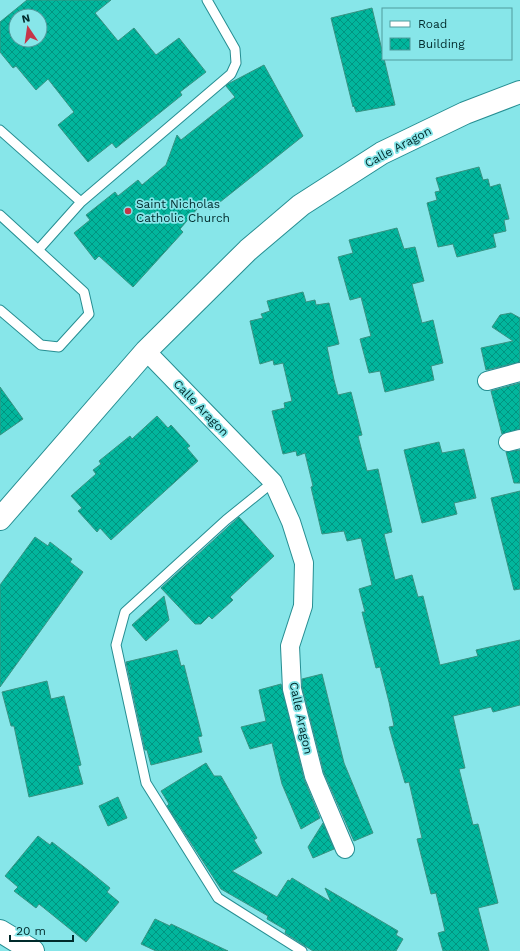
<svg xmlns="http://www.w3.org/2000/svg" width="520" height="951" viewBox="0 0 520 951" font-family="'Work Sans',sans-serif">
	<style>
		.building { fill: url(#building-cross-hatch); stroke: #379382; fill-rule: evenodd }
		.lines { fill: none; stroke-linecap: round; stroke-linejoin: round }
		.lane-casing { stroke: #268e92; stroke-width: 11 }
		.street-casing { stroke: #268e92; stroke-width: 20 }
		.secondary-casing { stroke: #268e92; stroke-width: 24 }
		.lane { stroke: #fff; stroke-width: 9 }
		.street { stroke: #fff; stroke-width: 18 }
		.secondary { stroke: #fff; stroke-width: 22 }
		.poi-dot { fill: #c63648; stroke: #87e6e9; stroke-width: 1.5 }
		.labels { text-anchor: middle; stroke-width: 3.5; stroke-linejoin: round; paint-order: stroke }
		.street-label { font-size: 12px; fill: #002a2b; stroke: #87e6e9 }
		.poi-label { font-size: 12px; fill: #002a2b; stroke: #87e6e9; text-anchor: start }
	</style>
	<defs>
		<pattern id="building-cross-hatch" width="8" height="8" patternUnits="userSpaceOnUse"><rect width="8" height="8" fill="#02b69d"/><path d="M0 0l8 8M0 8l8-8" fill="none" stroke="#029480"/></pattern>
	</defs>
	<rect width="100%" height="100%" fill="#87e6e9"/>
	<path class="building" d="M27,0H111L95,13L118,41L134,28L156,55L179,38L206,72L180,92L182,95L116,148L112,143L88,162L58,125L74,112L48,79L36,90L16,66L13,68L0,52V22ZM16,16H40V40H16Z
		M372,8L395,105L356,112L354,106L353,107L331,18Z
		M264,65L303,136L210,210L203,202L180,229L183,232L133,287L99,256L95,260L74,233L90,220L86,215L115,192L118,196L138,180L142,185L166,165L177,135L181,140L235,97L226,86L228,84Z
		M479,167L483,180L488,179L490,187L500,184L509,219L504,220L506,231L493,234L496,247L457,257L453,244L438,247L427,203L437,200L435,192L440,191L436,178Z
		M397,228L404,249L415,247L424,281L412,284L422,323L433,320L443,363L431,366L434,380L385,392L380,371L369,373L360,339L371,336L361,297L350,300L338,257L353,253L349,240Z
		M303,292L306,302L315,300L316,305L329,303L339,344L327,347L334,380L338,395L351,392L362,435L358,436L367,471L378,469L392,532L384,534L395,580L412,575L418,597L423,596L440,665L478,656L476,650L520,640V705L493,712L491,707L453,716L465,768L459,769L473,825L478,824L498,903L478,908L489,951H443L438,933L445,931L436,893L431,894L417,839L422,838L409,782L405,783L389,727L394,726L389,702L380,667L376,668L362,612H365L359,589L372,585L361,538L347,541L344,531L322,534L311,487L313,486L305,453L297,456L296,451L283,454L272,411L285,408L284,403L292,401L283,363L274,365L273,360L260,364L250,321L263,318L261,314L270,311L267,301Z
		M511,313L520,318V362L486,370L481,348L513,341L492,327L500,315Z
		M520,383V429L502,434L491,391Z
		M0,387L23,419L0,435Z
		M157,416L168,428L171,425L190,446L187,448L198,461L111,540L100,528L97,532L78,511L82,508L71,496L96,474L93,470L101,464L99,461L130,436L132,439Z
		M439,442L442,453L464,449L476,498L454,503L457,514L422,523L404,450Z
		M520,450V483H514L506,452Z
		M520,491V589L514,590L491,498Z
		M239,517L274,556L230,597L233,600L212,619L209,616L201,624H195L161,588Z
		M35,537L48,546L50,542L72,559L70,562L83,572L0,687V585Z
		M164,596L169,620L146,641L132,625Z
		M177,650L181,666L184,665L202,736L198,737L202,752L151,765L147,750H145L126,662Z
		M322,674L344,763L373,833L354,841L324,773L302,687V679Z
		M47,681L51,699L64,696L81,765L78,766L83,784L29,797L14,726H11L2,692Z
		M281,684L304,779L320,818L301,829L282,784L272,743L250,749L241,727L266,721L259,690Z
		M206,763L214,776H221L257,838L254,840L262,853L232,871L277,897L288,880L290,881L292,878L331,902L325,888L398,931L396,935L403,939L396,951H313L285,933L286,930L267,919L268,916L221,889L167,806L169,804L161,791Z
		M118,797L127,818L108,826L99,806Z
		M323,823L334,849L313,858L308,847Z
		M38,836L50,845L52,842L88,870L110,888L107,892L119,902L86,942L39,904L36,908L14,891L18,887L5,876Z
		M155,919L170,926L171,924L228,951H156L141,944Z"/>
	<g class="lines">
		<defs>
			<path id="lane" d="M0,130L81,202
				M0,215L84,292L89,314L59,347L41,345L0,310
				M39,249L81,202L231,74L236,63L235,49L207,0
				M273,482L226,520L125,612L116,645L146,783L218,898L302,951"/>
			<path id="street" d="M146,351L273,482L291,522L304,563L303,606L290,646L292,689L314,776L345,849
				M487,381L520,372
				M508,442L520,439"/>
			<path id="secondary" d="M0,519L146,351L248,250L301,205L382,153L465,113L520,92
				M0,931L33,951"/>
		</defs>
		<use href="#lane" class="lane-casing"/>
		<use href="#street" class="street-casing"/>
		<use href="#secondary" class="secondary-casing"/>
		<use href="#lane" class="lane"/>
		<use href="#street" class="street"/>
		<use href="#secondary" class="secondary"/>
	</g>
	<circle class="poi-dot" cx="128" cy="211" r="4"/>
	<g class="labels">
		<g class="street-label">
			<text transform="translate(398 147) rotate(-28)" y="4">Calle Aragon</text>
			<text transform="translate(201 408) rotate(46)" y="4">Calle Aragon</text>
			<text transform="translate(301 718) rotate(78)" y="4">Calle Aragon</text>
		</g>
		<g class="poi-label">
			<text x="136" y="208">Saint Nicholas<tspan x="136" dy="14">Catholic Church</tspan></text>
		</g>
	</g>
	<rect x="382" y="8" width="130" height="52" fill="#87e6e9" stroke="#519b9d"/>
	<rect x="390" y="21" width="20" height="6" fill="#ffffff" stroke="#519b9d"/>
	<text x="418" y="28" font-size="12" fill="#002a2b">Road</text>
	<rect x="390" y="38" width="20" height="12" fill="url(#building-cross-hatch)" stroke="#519b9d"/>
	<text x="418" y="48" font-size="12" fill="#002a2b">Building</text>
	<g transform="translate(28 28) rotate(347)"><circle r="19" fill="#87e6e9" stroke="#519b9d"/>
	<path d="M0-3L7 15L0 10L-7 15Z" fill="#c63648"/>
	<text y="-6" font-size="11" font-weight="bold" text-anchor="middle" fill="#002a2b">N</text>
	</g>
	<path d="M10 935v6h63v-6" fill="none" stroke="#002a2b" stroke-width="2"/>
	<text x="16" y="935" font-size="12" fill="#002a2b" stroke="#87e6e9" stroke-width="3" paint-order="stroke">20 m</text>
</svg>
